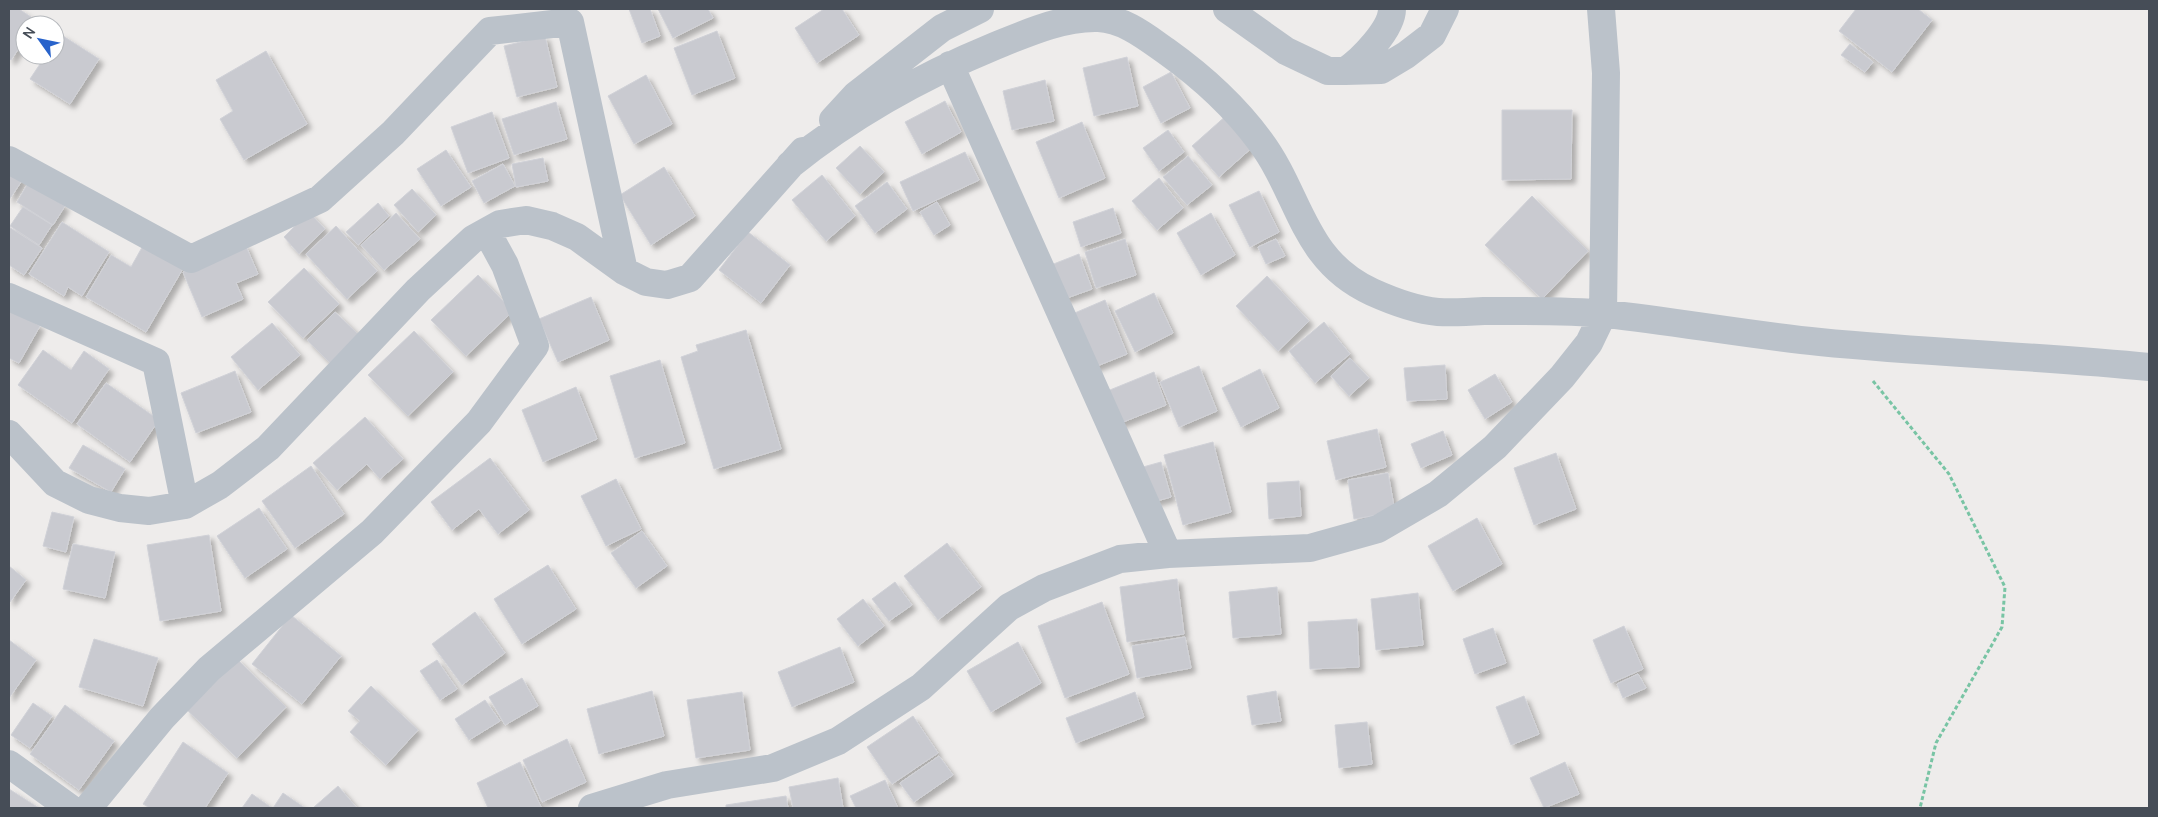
<svg xmlns="http://www.w3.org/2000/svg" width="2158" height="817" viewBox="0 0 2158 817" font-family="Manrope,sans-serif">
	<style>
		.building { fill: #c9cad0; stroke: #d0d1d7; filter: url(#shadow) }
		.lines { fill: none; stroke-linecap: round; stroke-linejoin: round }
		.path { stroke: #78c4a4; stroke-width: 3; stroke-dasharray: 4 2.5; stroke-linecap: butt }
		.minor { stroke: #bbc2ca; stroke-width: 28 }
	</style>
	<defs>
		<filter id="shadow"><feDropShadow dx="4.5" dy="4.5" stdDeviation="2.5" flood-color="#0004"/></filter>
	</defs>
	<rect width="100%" height="100%" fill="#eeeceb"/>
	<path class="building" d="M9,9H19L37,21L34,25H25V39L11,60L9,59Z
		M629,9H650L660,36L642,43Z
		M658,9H708L713,18L673,38Z
		M824,9H842L859,35L817,63L795,28Z
		M1856,9H1918L1932,20L1892,72L1839,31Z
		M717,31L735,78L692,95L674,48Z
		M60,34L99,59L70,104L30,79L46,55H55V41Z
		M545,36L557,87L517,97L504,46Z
		M1850,44L1873,62L1865,72L1841,55Z
		M266,51L307,124L244,160L220,119L233,111L216,80Z
		M1127,57L1138,106L1094,116L1083,68Z
		M1171,72L1190,108L1161,123L1143,87Z
		M646,75L672,124L634,144L608,96Z
		M1045,80L1054,121L1012,130L1003,91Z
		M945,101L961,132L922,154L905,122Z
		M556,102L567,139L514,155L502,119Z
		M1502,110H1572L1571,179L1502,180Z
		M492,112L509,158L468,173L451,127Z
		M1228,114L1255,145L1219,177L1192,146Z
		M1082,122L1105,178L1059,198L1036,142Z
		M1168,130L1184,152L1159,171L1143,148Z
		M860,146L884,172L860,194L836,168Z
		M446,150L471,187L441,206L417,169Z
		M965,152L979,180L913,211L900,182Z
		M1188,156L1212,185L1187,205L1163,177Z
		M543,158L548,181L516,187L512,164Z
		M503,164L515,186L484,203L472,181Z
		M664,167L695,216L651,245L620,195Z
		M9,169L23,179L9,200Z
		M822,175L855,216L826,241L792,200Z
		M1159,178L1183,208L1157,230L1132,201Z
		M887,182L907,209L875,233L855,206Z
		M28,183L65,206L53,225L17,202Z
		M412,189L436,215L418,232L394,205Z
		M1259,191L1279,232L1250,247L1229,205Z
		M1532,196L1588,251L1542,299L1485,245Z
		M937,202L950,225L934,235L920,212Z
		M378,203L389,216L358,245L346,232Z
		M23,207L52,225L39,245L10,226Z
		M1113,208L1121,233L1081,247L1073,222Z
		M309,212L325,229L299,254L284,237Z
		M396,213L420,239L384,270L361,245Z
		M1211,213L1235,255L1201,275L1177,233Z
		M62,222L109,252L82,296L68,287L64,296L29,274Z
		M336,226L377,271L347,299L306,254Z
		M9,227L42,248L24,275L9,265Z
		M748,232L790,265L761,303L719,270Z
		M1125,239L1136,275L1096,288L1085,252Z
		M1276,239L1285,256L1266,264L1258,247Z
		M145,242L185,265L146,332L86,297L111,255L131,267Z
		M245,244L258,274L236,283L243,299L202,317L183,272Z
		M1079,254L1092,289L1064,299L1051,265Z
		M304,268L339,304L303,338L268,302Z
		M478,275L513,311L466,356L431,320Z
		M1267,276L1309,321L1278,351L1236,306Z
		M1154,293L1173,333L1135,352L1115,311Z
		M591,297L609,340L558,362L539,319Z
		M1105,300L1127,354L1092,368L1070,315Z
		M9,308L40,326L19,363L9,358Z
		M335,312L358,334L330,363L307,340Z
		M1324,322L1350,354L1315,383L1289,351Z
		M272,323L300,355L258,390L231,357Z
		M746,330L781,449L714,469L681,357L698,351L696,345Z
		M414,331L453,372L408,416L368,375Z
		M43,350L71,370L84,351L109,369L72,423L18,385Z
		M1350,358L1369,378L1349,396L1331,376Z
		M660,360L685,443L635,458L610,376Z
		M1445,365L1447,399L1407,401L1404,368Z
		M1199,366L1217,411L1179,427L1160,382Z
		M1260,369L1279,408L1241,427L1222,388Z
		M235,371L251,412L196,433L181,393Z
		M1154,372L1166,405L1118,424L1105,392Z
		M1495,374L1512,402L1485,419L1468,390Z
		M106,383L159,420L130,462L77,424Z
		M576,387L597,439L543,462L522,410Z
		M365,417L403,459L380,479L367,464L337,490L313,463Z
		M1377,429L1386,467L1336,480L1327,441Z
		M1443,431L1452,455L1421,468L1411,444Z
		M1213,442L1231,512L1183,525L1164,455Z
		M83,445L125,469L111,492L69,468Z
		M1556,453L1576,509L1534,525L1514,468Z
		M490,458L529,510L498,534L479,509L452,530L431,502Z
		M1161,462L1171,497L1153,502L1143,467Z
		M311,466L344,514L295,548L262,501Z
		M1388,473L1395,512L1354,519L1348,480Z
		M616,479L641,529L606,546L581,496Z
		M1299,481L1301,516L1269,519L1267,483Z
		M259,508L287,549L245,578L217,536Z
		M52,512L74,517L66,552L43,546Z
		M1477,518L1502,564L1453,591L1428,546Z
		M642,531L667,566L636,588L611,553Z
		M209,535L221,611L160,621L147,545Z
		M947,543L981,587L938,620L904,576Z
		M73,544L115,552L105,598L63,589Z
		M548,565L576,609L522,644L494,599Z
		M9,566L26,580L10,602L9,601Z
		M1177,579L1184,634L1127,642L1120,587Z
		M895,582L912,605L889,621L872,599Z
		M1277,587L1281,634L1233,638L1229,592Z
		M1418,593L1423,645L1376,650L1371,599Z
		M863,599L884,626L858,646L837,619Z
		M1102,602L1129,674L1065,698L1038,626Z
		M475,612L505,653L462,685L432,644Z
		M291,615L341,656L302,704L252,664Z
		M1357,619L1359,667L1310,669L1308,622Z
		M1624,626L1643,669L1611,683L1593,640Z
		M1493,628L1506,663L1475,674L1463,639Z
		M1185,637L1191,668L1137,678L1132,646Z
		M94,639L158,658L143,706L79,687Z
		M9,640L36,660L9,698Z
		M1018,642L1041,683L991,712L967,671Z
		M840,647L854,682L792,707L778,672Z
		M236,658L286,707L237,758L186,709Z
		M437,660L457,689L440,700L420,671Z
		M1638,674L1646,688L1623,698L1617,684Z
		M522,678L538,706L505,725L489,697Z
		M371,686L418,730L386,765L350,732L360,721L348,711Z
		M652,691L664,736L599,754L587,709Z
		M1276,691L1281,721L1252,725L1247,696Z
		M742,692L750,750L696,758L687,700Z
		M1135,692L1144,717L1076,743L1066,718Z
		M1524,696L1539,734L1511,745L1496,707Z
		M485,700L500,721L469,740L455,719Z
		M33,703L52,716L30,748L11,735Z
		M65,705L114,741L79,790L30,754Z
		M913,716L938,753L892,784L867,747Z
		M1367,722L1372,764L1339,768L1335,725Z
		M567,739L586,782L542,802L523,760Z
		M183,742L228,773L205,808H150L143,804Z
		M939,756L953,775L914,802L900,783Z
		M520,762L541,807L488,808L477,783Z
		M1565,762L1579,794L1544,808L1530,778Z
		M838,778L843,808H793L789,787Z
		M885,780L898,808H856L850,796Z
		M338,786L356,807L315,808L314,807Z
		M9,789L39,808H9Z
		M283,793L305,808H273Z
		M252,794L272,808H242Z
		M786,796L788,808H726V805Z"/>
	<g class="lines">
		<path class="path" d="M1873,381L1949,474L2005,587L2002,627L1936,743L1920,808"/>
		<path class="minor" d="M1227,9L1286,51L1328,71H1345L1381,70L1406,55L1432,35L1445,9
			M950,65L1168,554
			M1345,71C1361,61 1392,29 1392,9
			M833,120L856,95L942,28L980,9
			M9,160L191,259L320,199L393,133L490,31L570,22L624,271
			M790,165C852,115 922,76 995,46C1027,33 1063,17 1098,18C1124,19 1146,37 1166,51C1201,76 1235,107 1260,141C1301,196 1302,260 1372,292C1392,301 1415,310 1438,312C1453,313 1469,312 1484,311C1524,311 1566,310 1607,314C1678,322 1749,335 1820,342C1930,353 2040,356 2149,367
			M9,297L156,362L185,505
			M9,434L55,483L89,500L120,508L149,511L185,505L220,485L268,448L418,290L473,239L500,224L526,220L552,226L577,237L624,271L646,282L667,285L690,278L803,151
			M9,764L70,808
			M88,808L162,718L209,669L372,532L479,422L535,346L505,265L487,232
			M592,808L667,785L773,768L838,741L921,687L1009,607L1044,588L1120,559L1168,554L1310,548L1378,529L1438,494L1495,447L1562,377L1589,343L1603,314L1606,73L1601,9"/>
	</g>
	<rect width="2158" height="817" fill="none" stroke="#464d57" stroke-width="20"/>
	<g transform="translate(40 40) rotate(303)"><circle r="24" fill="#ffffff" stroke="#b5b8bc"/>
	<path d="M0-4L9 19L0 12L-9 19Z" fill="#2863cb"/>
	<text y="-8" font-size="14" font-weight="bold" text-anchor="middle" fill="#464d57">N</text>
	</g>
</svg>
